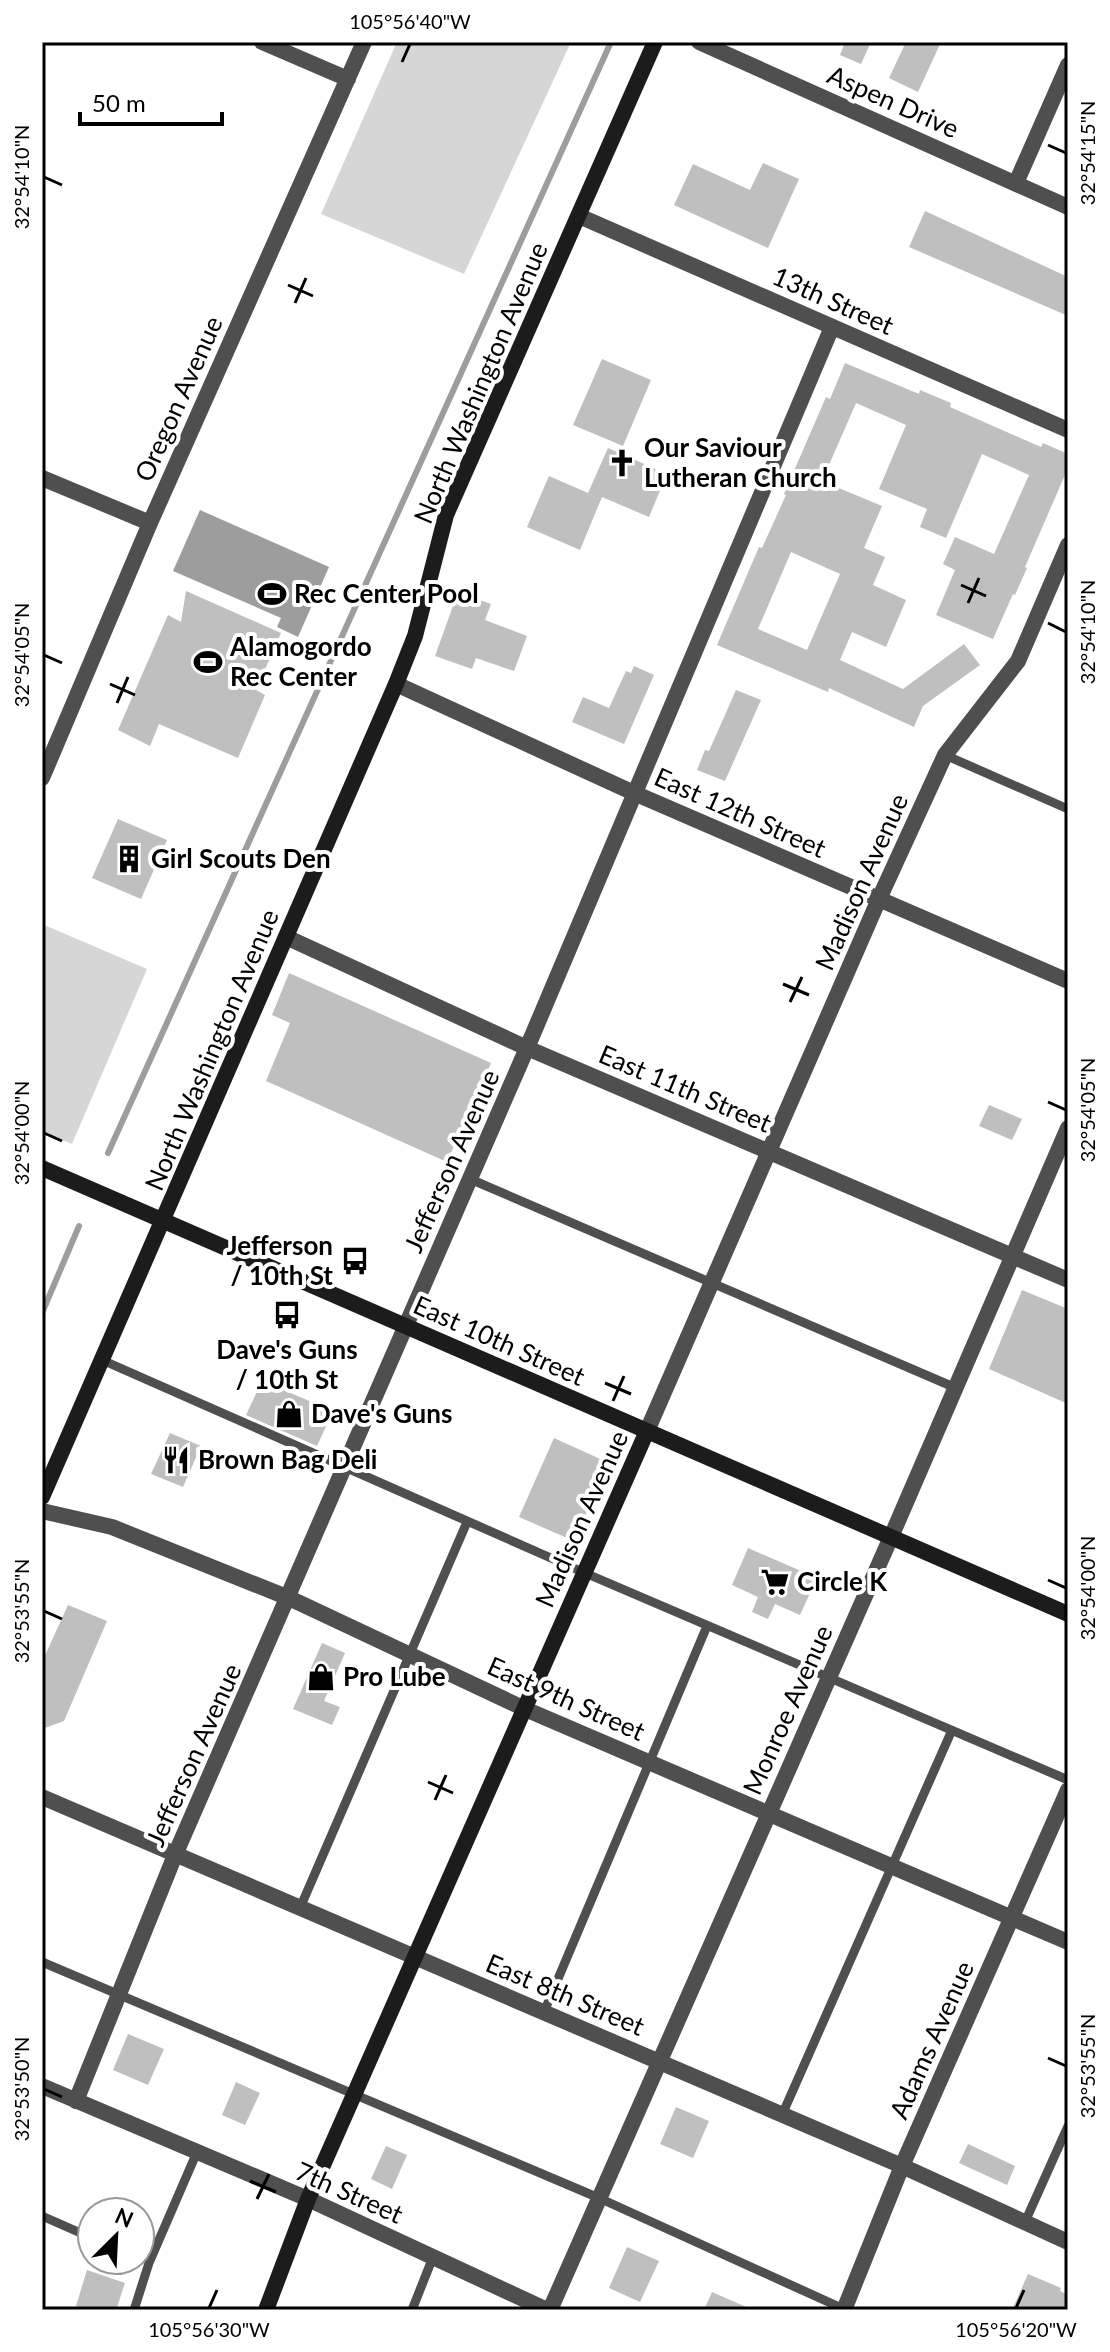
<svg xmlns="http://www.w3.org/2000/svg" width="1110" height="2352" viewBox="0 0 1110 2352" font-family="Lato,sans-serif">
	<style>
		.green { fill: #d6d6d6 }
		.water { fill: #9d9d9d }
		.lines { fill: none; stroke-linecap: round; stroke-linejoin: round }
		.stream { stroke: #9d9d9d; stroke-width: 6 }
		.building { fill: #bfbfbf; fill-rule: evenodd }
		.lane { stroke: #4f4f4f; stroke-width: 9 }
		.street { stroke: #4f4f4f; stroke-width: 16 }
		.secondary { stroke: #1c1c1c; stroke-width: 16 }
		.ticks { fill: none; stroke: #000; stroke-width: 3 }
		.labels { text-anchor: middle; stroke-width: 8; stroke-linejoin: round; paint-order: stroke }
		.street-label { font-size: 26px; fill: #000; stroke: #fff }
		.poi-label { font-size: 26px; font-weight: bold; fill: #000; stroke: #fff; text-anchor: start }
		.neatline { fill: none; stroke: #000; stroke-width: 3 }
		.ticks-label { font-size: 20px; text-anchor: middle; fill: #000 }
	</style>
	<rect width="100%" height="100%" fill="#fff"/>
	<path class="green" d="M397,42H571L464,274L321,214Z
		M42,924L147,969L72,1144L42,1132Z"/>
	<path class="water" d="M200,510L329,567L298,637L277,627L281,618L173,571Z"/>
	<g class="lines">
		<path class="stream" d="M108,1153L611,42
			M42,1313L79,1226"/>
	</g>
	<path class="building" d="M845,42H871L861,64L840,55Z
		M906,42H941L918,92L889,78Z
		M763,163L799,179L768,248L674,205L693,164L750,190Z
		M925,211L1068,277V316L909,247Z
		M602,359L651,380L623,446L573,425Z
		M845,363L919,394L920,390L951,403L950,407L1041,447L1043,443L1068,454V468L1025,567L1027,568L1015,595L1013,594L993,639L936,615L955,570L943,564L955,537L994,554L1029,475L982,454L946,538L920,527L927,509L879,489L906,425L856,403L822,481L882,506L864,548L885,557L873,585L906,600L886,647L852,632L840,660L903,689L964,644L980,665L923,706L914,727L829,688L828,692L717,645L759,547L762,548L786,495L784,494L826,397L830,399ZM791,552L840,574L807,650L758,629Z
		M608,448L667,474L649,517L602,497L580,550L527,527L549,476L588,493Z
		M186,591L281,633L256,690L265,695L238,758L159,724L150,746L118,730L168,615L181,622Z
		M458,592L491,604L485,620L527,636L514,671L476,658L472,669L435,656Z
		M634,666L654,675L624,744L572,722L583,697L609,708L626,671L631,673Z
		M736,690L761,700L725,781L697,770L705,750L709,751Z
		M118,819L167,840L141,899L92,878Z
		M289,973L491,1063L447,1162L266,1081L290,1023L272,1015Z
		M989,1105L1022,1119L1012,1140L979,1126Z
		M1022,1290L1068,1309V1404L989,1369Z
		M262,1381L333,1411L317,1446L246,1415Z
		M170,1433L201,1446L183,1487L151,1474Z
		M554,1438L609,1463L574,1541L519,1517Z
		M748,1548L817,1578L800,1615L775,1604L768,1619L752,1612L758,1597L732,1585Z
		M68,1605L107,1621L64,1721L42,1729V1662Z
		M322,1643L345,1653L324,1701L340,1707L332,1725L293,1709Z
		M128,2034L164,2049L148,2085L113,2070Z
		M236,2082L260,2093L245,2125L222,2115Z
		M676,2107L709,2121L693,2158L660,2144Z
		M968,2144L1015,2166L1007,2185L959,2163Z
		M386,2146L407,2155L392,2189L371,2179Z
		M627,2247L659,2261L640,2302L609,2288Z
		M87,2270L125,2283L116,2310H88L76,2306Z
		M1028,2274L1061,2288L1060,2291L1068,2295V2310H1012Z
		M712,2292L753,2310H704Z"/>
	<g class="lines">
		<path class="lane" d="M945,755L1068,809
			M470,1179L956,1388
			M102,1360L585,1573L1068,1780
			M300,1908L467,1522
			M42,1962L599,2198L846,2310
			M544,2012L707,1626
			M782,2115L952,1730
			M42,2216L92,2238
			M1025,2222L1068,2126
			M134,2310L149,2263L197,2152
			M412,2310L433,2257"/>
		<path class="street" d="M262,42L348,79
			M699,42L1068,207
			M1016,183L1068,65
			M579,216L1068,430
			M42,478L150,523
			M396,684L634,793L1068,981
			M42,778L150,523L364,42
			M286,937L527,1048L1068,1280
			M647,1431L879,899L945,755L1018,661L1068,545
			M42,1511L112,1527L289,1598L525,1709L1068,1942
			M42,1797L902,2166L1068,2242
			M42,2086L308,2199L547,2310
			M76,2101L175,1855L527,1048L832,327
			M550,2310L891,1537L1068,1128
			M844,2310L902,2166L1068,1790"/>
		<path class="secondary" d="M42,1168L1068,1614
			M42,1497L396,684L415,636L446,515L655,42
			M266,2310L308,2199L647,1431"/>
	</g>
	<path class="ticks" d="M402,62L410,44M1048,145L1066,153M44,177L62,185M288,285L313,296M295,303L306,278M961,585L986,596M968,603L979,578M1048,623L1066,632M44,655L62,663M110,684L135,695M117,703L128,677M783,984L809,995M790,1002L802,977M1048,1102L1066,1110M44,1133L62,1141M605,1383L631,1394M613,1401L624,1376M1048,1580L1066,1588M44,1611L62,1619M428,1782L453,1793M435,1800L446,1775M1048,2058L1066,2066M44,2089L62,2097M250,2181L276,2192M257,2199L269,2174M209,2308L217,2290M1016,2308L1024,2290"/>
	<defs>
		<symbol id="church-bare" viewBox="-9 -9 18 18"><path d="M-1.2-6h2.4v3.5h3.3v2.4h-3.3V6h-2.4V-.1h-3.3v-2.4h3.3Z" fill="#000" stroke="#fff" stroke-width="2.5" paint-order="stroke"/></symbol>
		<symbol id="stadium-bare" viewBox="-9 -9 18 18"><path d="M0-5a6.5 5 0 1 0 0 10a6.5 5 0 1 0 0-10ZM-3.5-1.8h7v3.6h-7Z" fill="#000" stroke="#fff" stroke-width="2.5" paint-order="stroke"/></symbol>
		<symbol id="building-bare" viewBox="-9 -9 18 18"><path d="M-4-6H4V6H1V3H-1V6H-4ZM-2.5-4.3h1.7v1.8h-1.7ZM.8-4.3h1.7v1.8H.8ZM-2.5-1h1.7V.8h-1.7ZM.8-1h1.7V.8H.8Z" fill="#000" stroke="#fff" stroke-width="2.5" paint-order="stroke"/></symbol>
		<symbol id="bus-bare" viewBox="-9 -9 18 18"><path d="M-5-6H5V4H4V6H2V4H-2V6H-4V4H-5ZM-3.5-4V0h7V-4ZM-3.5 1.2v1.5H-2V1.2ZM2 1.2v1.5H3.5V1.2Z" fill="#000" stroke="#fff" stroke-width="2.5" paint-order="stroke"/></symbol>
		<symbol id="shop-bare" viewBox="-9 -9 18 18"><path d="M-5-2.5h2.3a2.7 3.5 0 0 1 5.4 0H5L5.5 6h-11ZM-1.5-2.5h3a1.5 2.3 0 0 0-3 0Z" fill="#000" stroke="#fff" stroke-width="2.5" paint-order="stroke"/></symbol>
		<symbol id="restaurant-bare" viewBox="-9 -9 18 18"><path d="M-5-6h1v4h1v-4h1v4h1v-4h1v5L-1.5 .5V6h-2V.5L-5-1ZM5-6V6H3V1.5H1.5Q1.5-4 5-6Z" fill="#000" stroke="#fff" stroke-width="2.5" paint-order="stroke"/></symbol>
		<symbol id="supermarket-bare" viewBox="-9 -9 18 18"><path d="M-6-5.5h2.5l.6 2H6L4.5 2H-2.5L-4.4-4H-6ZM-1.5 3.2a1.3 1.3 0 1 0 .1 0ZM3 3.2a1.3 1.3 0 1 0 .1 0Z" fill="#000" stroke="#fff" stroke-width="2.5" paint-order="stroke"/></symbol>
	</defs>
	<g fill-rule="evenodd">
		<use href="#church-bare" x="602" y="443" width="40" height="40"/>
		<use href="#stadium-bare" x="252" y="574" width="40" height="40"/>
		<use href="#stadium-bare" x="188" y="642" width="40" height="40"/>
		<use href="#building-bare" x="109" y="839" width="40" height="40"/>
		<use href="#bus-bare" x="335" y="1241" width="40" height="40"/>
		<use href="#bus-bare" x="267" y="1295" width="40" height="40"/>
		<use href="#shop-bare" x="269" y="1394" width="40" height="40"/>
		<use href="#restaurant-bare" x="156" y="1440" width="40" height="40"/>
		<use href="#supermarket-bare" x="755" y="1562" width="40" height="40"/>
		<use href="#shop-bare" x="301" y="1657" width="40" height="40"/>
	</g>
	<g class="labels">
		<g class="street-label">
			<text transform="translate(893 102) rotate(24)" y="9">Aspen Drive</text>
			<text transform="translate(833 301) rotate(24)" y="9">13th Street</text>
			<text transform="translate(481 383) rotate(-67)" y="9">North Washington Avenue</text>
			<text transform="translate(179 399) rotate(-66)" y="9">Oregon Avenue</text>
			<text transform="translate(740 813) rotate(24)" y="9">East 12th Street</text>
			<text transform="translate(862 882) rotate(-66)" y="9">Madison Avenue</text>
			<text transform="translate(212 1050) rotate(-67)" y="9">North Washington Avenue</text>
			<text transform="translate(685 1089) rotate(23)" y="9">East 11th Street</text>
			<text transform="translate(452 1161) rotate(-66)" y="9">Jefferson Avenue</text>
			<text transform="translate(499 1341) rotate(24)" y="9">East 10th Street</text>
			<text transform="translate(582 1519) rotate(-66)" y="9">Madison Avenue</text>
			<text transform="translate(566 1699) rotate(24)" y="9">East 9th Street</text>
			<text transform="translate(788 1710) rotate(-66)" y="9">Monroe Avenue</text>
			<text transform="translate(194 1755) rotate(-66)" y="9">Jefferson Avenue</text>
			<text transform="translate(565 1995) rotate(23)" y="9">East 8th Street</text>
			<text transform="translate(932 2040) rotate(-66)" y="9">Adams Avenue</text>
			<text transform="translate(349 2193) rotate(24)" y="9">7th Street</text>
		</g>
		<g class="poi-label">
			<text x="644" y="457">Our Saviour<tspan x="644" dy="30">Lutheran Church</tspan></text>
			<text x="294" y="603">Rec Center Pool</text>
			<text x="230" y="656">Alamogordo<tspan x="230" dy="30">Rec Center</tspan></text>
			<text x="151" y="868">Girl Scouts Den</text>
			<text x="333" y="1255" text-anchor="end">Jefferson<tspan x="333" dy="30">/ 10th St</tspan></text>
			<text x="287" y="1359" text-anchor="middle">Dave's Guns<tspan x="287" dy="30">/ 10th St</tspan></text>
			<text x="311" y="1423">Dave's Guns</text>
			<text x="198" y="1469">Brown Bag Deli</text>
			<text x="797" y="1591">Circle K</text>
			<text x="343" y="1686">Pro Lube</text>
		</g>
	</g>
	<rect width="1110" height="2352" fill="none" stroke="#ffffff" stroke-width="88"/>
	<g transform="translate(116 2236) rotate(24)"><circle r="38" fill="#ffffff" stroke="#999999" stroke-width="2"/>
	<path d="M0-6L14 30L0 20L-14 30Z" fill="#000000"/>
	<text y="-12" font-size="22" font-weight="bold" text-anchor="middle" fill="#000000">N</text>
	</g>
	<path d="M80 112v12h142v-12" fill="none" stroke="#000000" stroke-width="4"/>
	<text x="92" y="112" font-size="24" fill="#000000" stroke="#ffffff" stroke-width="6" paint-order="stroke">50 m</text>
	<rect x="44" y="44" width="1022" height="2264" class="neatline"/>
	<g class="ticks-label">
		<text x="410" y="29">105°56'40"W</text>
		<text transform="translate(1088 153) rotate(-90)" y="7">32°54'15"N</text>
		<text transform="translate(22 177) rotate(-90)" y="7">32°54'10"N</text>
		<text transform="translate(1088 632) rotate(-90)" y="7">32°54'10"N</text>
		<text transform="translate(22 655) rotate(-90)" y="7">32°54'05"N</text>
		<text transform="translate(1088 1110) rotate(-90)" y="7">32°54'05"N</text>
		<text transform="translate(22 1133) rotate(-90)" y="7">32°54'00"N</text>
		<text transform="translate(1088 1588) rotate(-90)" y="7">32°54'00"N</text>
		<text transform="translate(22 1611) rotate(-90)" y="7">32°53'55"N</text>
		<text transform="translate(1088 2066) rotate(-90)" y="7">32°53'55"N</text>
		<text transform="translate(22 2089) rotate(-90)" y="7">32°53'50"N</text>
		<text x="209" y="2337">105°56'30"W</text>
		<text x="1016" y="2337">105°56'20"W</text>
	</g>
</svg>
